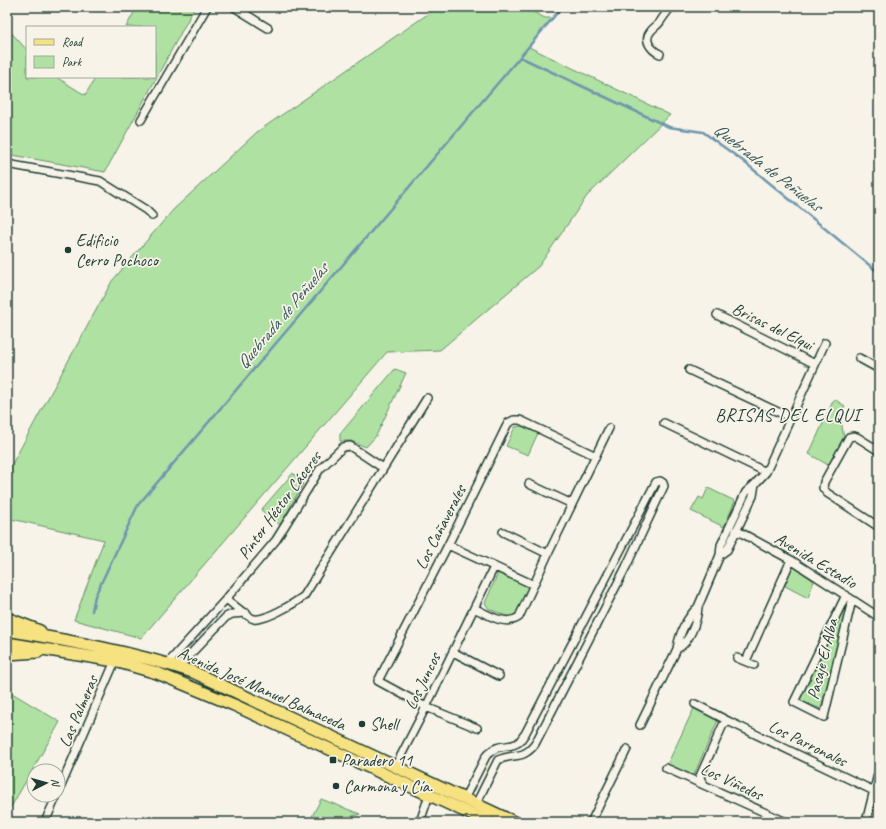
<svg xmlns="http://www.w3.org/2000/svg" width="886" height="829" viewBox="0 0 886 829" font-family="Caveat,sans-serif">
	<style>
		.green { fill: #afe1a2; stroke: #678f6b }
		.lines { fill: none; stroke-linecap: round; stroke-linejoin: round }
		.stream { stroke: #6e96ad; stroke-width: 2.5 }
		.minor-casing { stroke: #1f3d34; stroke-width: 10 }
		.primary-casing { stroke: #1f3d34; stroke-width: 14 }
		.minor { stroke: #f7f3e8; stroke-width: 7 }
		.primary { stroke: #f7e281; stroke-width: 11 }
		.poi-dot { fill: #1f3d34; stroke: #f7f3e8; stroke-width: 1.5 }
		.labels { text-anchor: middle; stroke-width: 3.5; stroke-linejoin: round; paint-order: stroke }
		.poi-label { font-size: 17px; fill: #1f3d34; stroke: #f7f3e8; text-anchor: start }
		.street-label { font-size: 17px; fill: #1f3d34; stroke: #f7f3e8 }
		.water-label { font-size: 18px; font-style: italic; fill: #395b5c; stroke: #f7f3e8 }
		.neighbourhood-label { font-size: 18px; letter-spacing: 1px; fill: #1f3d34; stroke: #f7f3e8 }
	</style>
	<rect width="100%" height="100%" fill="#f7f3e8"/>
	<filter id="ink" filterUnits="userSpaceOnUse"><feTurbulence type="fractalNoise" baseFrequency=".025" numOctaves="2"/><feDisplacementMap in="SourceGraphic" scale="8" xChannelSelector="R" yChannelSelector="G"/><feConvolveMatrix kernelMatrix="1 2 1 2 8 2 1 2 1" color-interpolation-filters="sRGB"/></filter>
	<g filter="url(#ink)">
		<path class="green" d="M137,7H195L105,172L7,154V28L27,50V77H56L85,95L96,77H155V27H126Z
			M438,7H523L545,18H553L529,47L670,115L587,196L539,266L440,350L387,352L141,638L74,620L104,540L7,518V473L112,281L173,210L257,132Z
			M395,369L406,373L376,436L366,447L351,441H340V434Z
			M834,399L845,406L840,413L844,439L830,466L809,454Z
			M521,426L538,433L528,455L506,446L515,427Z
			M293,473L303,484L280,525L261,510Z
			M708,488L735,501L724,527L691,511L699,497L703,499Z
			M792,566L814,581L808,598L785,586Z
			M498,573H505L527,585L529,589L516,615L511,618L489,609L485,603Z
			M843,604L847,606L821,709L798,700Z
			M7,690L60,722L7,814Z
			M694,708L718,720L693,777L667,765Z
			M321,799L360,814L346,818L341,822H309Z"/>
		<g class="lines">
			<path class="stream" d="M520,57L562,7
				M92,611L95,596L138,505L520,57L669,127L703,132L743,161L879,273"/>
			<defs>
				<path id="minor" d="M234,7L268,28
					M660,54C651,50 643,40 651,31C653,28 657,26 660,22C663,17 667,12 671,7
					M141,120L207,7
					M7,164L100,181L146,210L152,216
					M717,315L815,364
					M859,358L879,369
					M689,370L791,418
					M664,423L766,472
					M879,451L857,437L854,436L849,437L824,482L823,488L827,493L879,527
					M529,484L572,504
					M755,484L766,472L825,343
					M736,530L791,560L879,617
					M503,532L548,554
					M448,545L534,585
					M846,595L794,702L824,717L852,600
					M226,599C233,604 247,617 254,619C265,621 295,603 304,596L427,398
					M698,607L720,555L721,545L746,492L755,484L753,496L727,550L720,555
					M474,608C487,614 505,627 519,617L548,554L609,428
					M453,652L499,676
					M737,658L754,665
					M746,661L791,560
					M167,664L226,599L276,540L320,469L343,447L350,446L383,468
					M178,667L226,617L232,614L246,613
					M695,704L730,722
					M640,725L677,649C679,634 687,617 698,607C697,622 690,642 677,649
					M477,728L426,707L378,681L448,545L508,423L514,420H520L596,456
					M395,767L426,707L494,567
					M666,768L786,822
					M704,784L701,780L700,776L723,725L725,723L730,722L874,791
					M58,793L115,661
					M464,799L486,756C499,741 508,750 519,742C521,740 523,736 525,734L656,482L660,481L663,483L664,486L626,567L535,744C523,760 514,753 498,760L476,804
					M45,822L57,795
					M420,822L429,795
					M591,822L627,749
					M866,822L879,770"/>
				<path id="primary" d="M7,618L40,631
					M7,630C70,641 133,652 193,672L514,822
					M7,643L115,661L157,673L234,705L488,822
					M7,654L38,652"/>
			</defs>
			<use href="#minor" class="minor-casing"/>
			<use href="#primary" class="primary-casing"/>
			<use href="#minor" class="minor"/>
			<use href="#primary" class="primary"/>
		</g>
	</g>
	<g class="poi-dot">
		<circle cx="68" cy="250" r="4"/>
		<circle cx="362" cy="724" r="4"/>
		<rect x="329" y="756" width="8" height="8" rx="2"/>
		<circle cx="336" cy="786" r="4"/>
	</g>
	<g class="labels">
		<g class="poi-label">
			<text x="76" y="246">Edificio<tspan x="76" dy="20">Cerro Pochoco</tspan></text>
			<text x="370" y="730">Shell</text>
			<text x="341" y="766">Paradero 11</text>
			<text x="344" y="792">Carmona y Cía.</text>
		</g>
		<g class="street-label">
			<text transform="translate(773 326) rotate(26)" y="6">Brisas del Elqui</text>
			<text transform="translate(279 505) rotate(-54)" y="6">Pintor Héctor Cáceres</text>
			<text transform="translate(440 527) rotate(-63)" y="6">Los Cañaverales</text>
			<text transform="translate(816 560) rotate(31)" y="6">Avenida Estadio</text>
			<text transform="translate(822 659) rotate(-76)" y="6">Pasaje El Alba</text>
			<text transform="translate(422 681) rotate(-64)" y="6">Los Juncos</text>
			<text transform="translate(262 688) rotate(24)" y="6">Avenida José Manuel Balmaceda</text>
			<text transform="translate(78 711) rotate(-67)" y="6">Las Palmeras</text>
			<text transform="translate(808 743) rotate(26)" y="6">Los Parronales</text>
			<text transform="translate(732 781) rotate(25)" y="6">Los Viñedos</text>
		</g>
		<g class="water-label">
			<text transform="translate(768 167) rotate(38)" y="6">Quebrada de Peñuelas</text>
			<text transform="translate(282 316) rotate(-50)" y="6">Quebrada de Peñuelas</text>
		</g>
		<g class="neighbourhood-label">
			<text x="788" y="421">BRISAS DEL ELQUI</text>
		</g>
	</g>
	<rect width="886" height="829" fill="none" stroke="#f7f3e8" stroke-width="24"/>
	<rect x="12" y="12" width="862" height="805" fill="none" stroke="#1f3d34" stroke-width="1.5" filter="url(#ink)"/>
	<rect x="26" y="26" width="130" height="52" fill="#f7f3e8" stroke="#a1aaa0"/>
	<rect x="34" y="39" width="20" height="6" fill="#f7e281" stroke="#a1aaa0"/>
	<text x="62" y="46" font-size="12" fill="#1f3d34">Road</text>
	<rect x="34" y="56" width="20" height="12" fill="#afe1a2" stroke="#a1aaa0"/>
	<text x="62" y="66" font-size="12" fill="#1f3d34">Park</text>
	<g transform="translate(46 783) rotate(84)"><circle r="19" fill="#f7f3e8" stroke="#a1aaa0"/>
	<path d="M0-3L7 15L0 10L-7 15Z" fill="#1f3d34"/>
	<text y="-6" font-size="11" font-weight="bold" text-anchor="middle" fill="#1f3d34">N</text>
	</g>
</svg>
